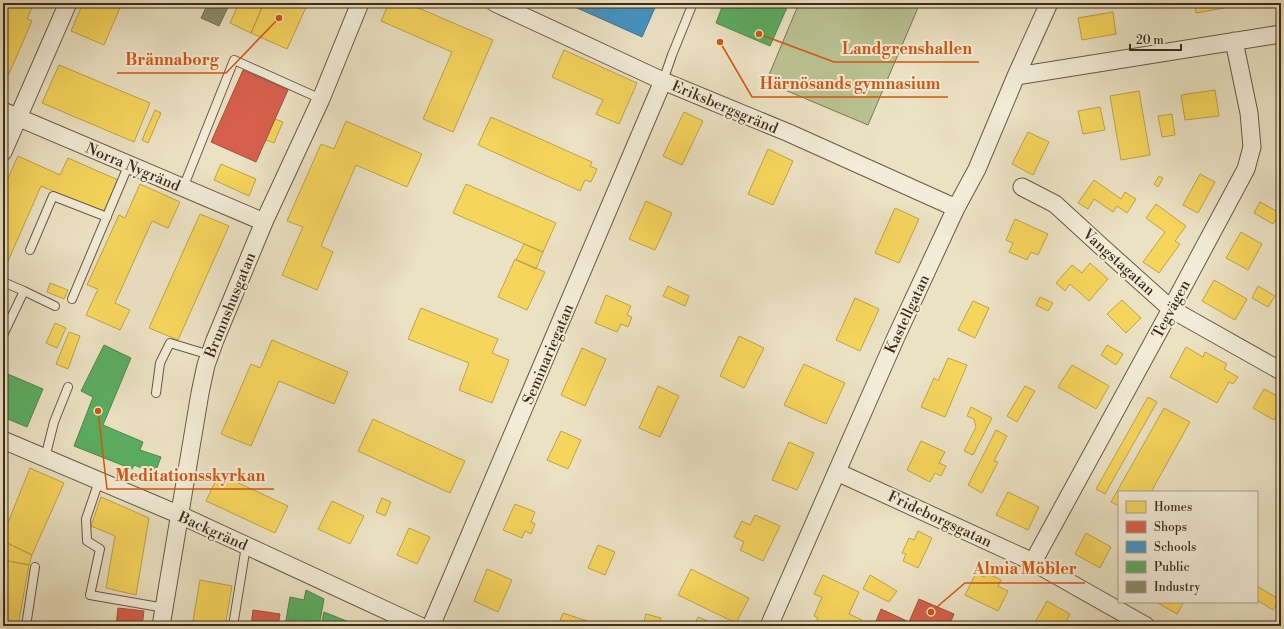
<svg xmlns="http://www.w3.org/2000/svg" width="1284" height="629" viewBox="0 0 1284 629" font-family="'Libre Bodoni',serif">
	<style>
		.green { fill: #bac292; stroke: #7c7856 }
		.homes { fill: #f6d55c; stroke: #bea348 }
		.shops { fill: #d6604d; stroke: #a8513d }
		.schools { fill: #4393c3; stroke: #417490 }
		.public { fill: #5aae61; stroke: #51874b }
		.industry { fill: #8c8c6e; stroke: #747054 }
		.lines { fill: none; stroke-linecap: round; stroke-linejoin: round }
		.lane-casing { stroke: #685a44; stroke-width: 10 }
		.street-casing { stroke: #685a44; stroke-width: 19 }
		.lane { stroke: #f2ecd8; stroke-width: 8 }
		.street { stroke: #f2ecd8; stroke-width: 17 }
		.labels { text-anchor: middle; stroke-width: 4; stroke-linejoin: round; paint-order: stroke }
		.street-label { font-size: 15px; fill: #3d2d19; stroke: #f2ecd8 }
		.leader { fill: none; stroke: #d7550d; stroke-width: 1.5 }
		.callout-dot { fill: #d7550d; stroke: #f2ecd8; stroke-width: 1.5 }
		.callout-label { font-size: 16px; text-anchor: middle; font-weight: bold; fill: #d7550d; stroke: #f2ecd8; stroke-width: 4; stroke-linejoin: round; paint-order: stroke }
	</style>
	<rect width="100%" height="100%" fill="#ebe2c3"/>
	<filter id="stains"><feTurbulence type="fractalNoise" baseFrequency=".005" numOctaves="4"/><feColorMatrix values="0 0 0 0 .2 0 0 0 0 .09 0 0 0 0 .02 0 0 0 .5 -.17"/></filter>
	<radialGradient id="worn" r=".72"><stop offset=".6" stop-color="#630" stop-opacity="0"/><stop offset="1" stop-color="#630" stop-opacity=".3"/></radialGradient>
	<path class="green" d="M799,3H920L868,125L766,82Z"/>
	<path class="homes" d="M3,3H34L27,19L32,21L5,83L3,82V10L5,6L3,5Z
		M83,3H122L104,45L71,31Z
		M239,3H264L251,33L230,23Z
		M264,3H308L287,49L251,33Z
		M389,3H407L493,40L453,132L423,119L452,52L381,21Z
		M1195,3H1223L1224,8L1196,13Z
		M1113,12L1116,34L1082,40L1078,18Z
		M564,50L637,83L619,124L596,114L603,100L552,77Z
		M59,65L150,103L134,142L42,103Z
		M1215,90L1219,116L1185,120L1181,95Z
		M1139,91L1150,155L1121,160L1110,96Z
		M1281,104V120L1277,118Z
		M1100,107L1105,130L1083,134L1078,111Z
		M155,110L161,113L148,143L142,140Z
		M684,112L703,121L682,165L663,156Z
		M1172,114L1175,135L1162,137L1158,116Z
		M491,117L592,162L590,166L597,169L591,182L585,180L580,191L478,145Z
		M275,119L283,122L274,143L266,140Z
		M346,121L422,154L407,187L356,165L321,246L333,252L317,290L282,275L303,227L287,221L321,144L334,149Z
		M1028,132L1049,142L1033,175L1012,164Z
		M768,149L793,161L773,205L748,194Z
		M18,156L60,175L68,158L118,180L103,213L41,186L5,268L3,267V189Z
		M221,164L256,179L249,196L214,180Z
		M1200,174L1215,182L1198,213L1183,205Z
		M1159,176L1163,178L1158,187L1154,184Z
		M1094,180L1121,199L1125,192L1136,199L1127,213L1117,206L1113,212L1094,199L1088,209L1078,203Z
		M140,184L180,202L168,228L152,221L115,303L130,310L120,330L86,315L98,289L87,285L119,215L125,218Z
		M466,184L556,223L543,252L453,213Z
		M646,201L672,213L655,250L629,239Z
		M1260,202L1280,213L1273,224L1254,213Z
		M1156,204L1186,226L1175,241L1180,244L1159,273L1143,262L1165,232L1146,218Z
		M895,208L919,219L899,263L875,253Z
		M200,214L229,226L178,340L149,328Z
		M1015,219L1048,234L1038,255L1031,252L1027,260L1009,252L1013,243L1006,240Z
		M1241,232L1262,244L1248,270L1226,258Z
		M524,244L543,252L536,269L516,260Z
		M515,259L545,272L527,310L498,297Z
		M1090,263L1108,279L1089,301L1070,284L1065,291L1056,283L1072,265L1082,273Z
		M1214,280L1247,299L1235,320L1202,301Z
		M50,283L68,290L64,299L47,292Z
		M668,286L689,296L685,306L663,296Z
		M1258,286L1275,296L1268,307L1252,298Z
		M606,295L631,306L627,315L632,317L628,327L621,324L617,332L595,323Z
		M1040,297L1053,303L1048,311L1036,305Z
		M855,298L879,309L860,351L836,340Z
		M1122,300L1141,318L1126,333L1107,314Z
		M973,301L989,308L975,338L958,330Z
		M421,308L498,339L492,353L509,360L492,403L459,390L469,363L408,339Z
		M55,323L66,328L57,348L46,343Z
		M69,332L80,336L68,369L56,364Z
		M739,336L764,348L744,388L720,376Z
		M272,340L348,372L334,404L279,381L251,446L221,434L251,364L260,368Z
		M1107,345L1123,354L1116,365L1101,355Z
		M1186,347L1203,357L1205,352L1227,364L1224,369L1238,377L1233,384L1229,382L1217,403L1170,377Z
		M582,348L606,359L585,406L561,395Z
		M948,358L967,365L945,417L921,407L934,378L938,381Z
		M804,364L845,383L826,424L784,405Z
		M1072,365L1109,386L1096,409L1058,387Z
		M658,386L679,396L660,437L639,428Z
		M1025,386L1035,391L1017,422L1007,416Z
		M1264,389L1281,398V408L1274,420L1253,408Z
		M1148,397L1157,402L1105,494L1096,489Z
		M971,407L992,418L973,455L964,451L976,427L974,419L967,416Z
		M1164,408L1190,422L1151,492H1119V506L1111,502Z
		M373,419L465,461L450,493L358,451Z
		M996,430L1007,436L994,461L998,462L982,493L968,485Z
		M561,431L581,440L568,469L547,460Z
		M921,441L945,452L939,463L946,466L941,476L935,473L930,482L907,470Z
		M789,442L814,453L797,490L772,480Z
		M30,468L64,483L32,555L3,541V535Z
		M219,474L288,506L275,533L206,501Z
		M1008,492L1039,507L1028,530L996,515Z
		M101,497L149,518L136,595L106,588L115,536L91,526Z
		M382,498L391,502L385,516L376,512Z
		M332,501L364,516L350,544L318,529Z
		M515,504L535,512L531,522L535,524L531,534L525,531L522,538L503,530Z
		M755,515L780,526L763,561L740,550L744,542L734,537L742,521L750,525Z
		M409,528L430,537L417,564L397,555Z
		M918,531L932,538L918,568L903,561L906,554L902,553L909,538L914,540Z
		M1086,533L1111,547L1100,568L1075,554Z
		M3,541L32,555L29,565L3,560Z
		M598,545L615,552L605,575L588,568Z
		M1281,553V564L1276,561Z
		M3,560L29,565L18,626H3Z
		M487,569L512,580L498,612L474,601Z
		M691,569L749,598L736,623L678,595Z
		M976,573L984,577L987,573L1001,580L998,586L1008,591L998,611L965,595Z
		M823,575L859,592L849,614L862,620L859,626H814L818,618L814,616L822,597L814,594Z
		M870,575L897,591L889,602L863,589Z
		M200,580L232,586L225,626H192Z
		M1257,586L1280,600L1273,610L1257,600Z
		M1047,601L1070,614L1064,626H1033Z
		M1156,602H1184L1177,614Z
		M563,613L587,621L586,626H558Z
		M646,614L661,618L659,626H643Z
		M698,617L720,626H694Z"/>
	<path class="shops" d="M243,70L288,90L256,162L211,142Z
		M919,599L954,614L949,626H874L881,609L909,622Z
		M118,608L144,611L142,626H116Z
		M253,610L280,614L278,626H251Z"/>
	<path class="schools" d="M566,3H657L642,37Z"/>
	<path class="public" d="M718,3H789L770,46L716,23L722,7L717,5Z
		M104,345L131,358L103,425L143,442L140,450L161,457L155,473L134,465L132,469L74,446L93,397L81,391Z
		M3,372L43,389L27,427L3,417Z
		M306,590L324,599L319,626H285L290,597L304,600Z
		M324,612L359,626H321Z"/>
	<path class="industry" d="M208,3H230L219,26L201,18Z"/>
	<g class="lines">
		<defs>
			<path id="lane" d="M663,81L672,55L693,3
				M183,188L234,60L321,99
				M30,250L53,196L107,217
				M3,282L24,291L55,306
				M72,299L126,171L127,164
				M3,335L24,291
				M156,393L160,363L170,343L210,355
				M45,458L54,422L68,387
				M99,481L86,519L87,541L100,549L90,595L165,608
				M26,626L35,567
				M233,626L246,546"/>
			<path id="street" d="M495,3L663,81L789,133L956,208
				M1016,76L1281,34
				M3,111L264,222
				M3,152L68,3
				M1022,187L1055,204L1103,248L1171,309L1281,371
				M3,440L180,515L420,626
				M837,472L1033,562L1146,626
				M1033,562L1171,309L1246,169L1252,147L1249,113L1234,41
				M161,626L200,393L206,365L215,340L264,222L321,99L360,3
				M431,626L663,81
				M769,626L896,337L956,208L977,169L1016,76L1049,3"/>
		</defs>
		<use href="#lane" class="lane-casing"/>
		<use href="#street" class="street-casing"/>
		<use href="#lane" class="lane"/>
		<use href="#street" class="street"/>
	</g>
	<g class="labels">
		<g class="street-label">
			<text transform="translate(725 107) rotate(23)" y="5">Eriksbergsgränd</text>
			<text transform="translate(133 167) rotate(23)" y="5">Norra Nygränd</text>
			<text transform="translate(1119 262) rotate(42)" y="5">Vangstagatan</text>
			<text transform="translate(230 305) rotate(-68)" y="5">Brunnshusgatan</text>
			<text transform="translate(1171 309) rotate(-62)" y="5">Tegvägen</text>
			<text transform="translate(907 314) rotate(-65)" y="5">Kastellgatan</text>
			<text transform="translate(548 354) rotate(-67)" y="5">Seminariegatan</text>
			<text transform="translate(940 519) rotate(25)" y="5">Frideborgsgatan</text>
			<text transform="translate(213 531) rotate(24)" y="5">Backgränd</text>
		</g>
	</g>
	<path class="leader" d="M759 34L834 62H979M279 18L226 73H117M720 42L752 97H948M98 411L107 489H274M931 612L965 583H1085"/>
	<g class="callout-dot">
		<circle cx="759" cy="34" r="4"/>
		<circle cx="279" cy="18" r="4"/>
		<circle cx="720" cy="42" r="4"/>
		<circle cx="98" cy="411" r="4"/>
		<circle cx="931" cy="612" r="4"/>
	</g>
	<g class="callout-label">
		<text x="907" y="54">Landgrenshallen</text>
		<text x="172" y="65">Brännaborg</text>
		<text x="850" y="89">Härnösands gymnasium</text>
		<text x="190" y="481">Meditationsskyrkan</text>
		<text x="1025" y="574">Almia Möbler</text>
	</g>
	<rect width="1284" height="629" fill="none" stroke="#ebe2c3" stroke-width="16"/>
	<rect x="4" y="4" width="1276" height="621" fill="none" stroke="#3d2d19" stroke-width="2"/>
	<rect x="8" y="8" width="1268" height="613" fill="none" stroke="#3d2d19"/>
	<rect x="1118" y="491" width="140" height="112" fill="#f2ecd8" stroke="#aaa08c"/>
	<rect x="1126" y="501" width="20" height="12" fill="#f6d55c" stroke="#aaa08c"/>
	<text x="1154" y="511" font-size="12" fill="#3d2d19">Homes</text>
	<rect x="1126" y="521" width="20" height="12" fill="#d6604d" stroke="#aaa08c"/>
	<text x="1154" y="531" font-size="12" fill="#3d2d19">Shops</text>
	<rect x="1126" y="541" width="20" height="12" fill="#4393c3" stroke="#aaa08c"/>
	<text x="1154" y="551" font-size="12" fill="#3d2d19">Schools</text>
	<rect x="1126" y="561" width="20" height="12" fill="#5aae61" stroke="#aaa08c"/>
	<text x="1154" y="571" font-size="12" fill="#3d2d19">Public</text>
	<rect x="1126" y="581" width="20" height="12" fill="#8c8c6e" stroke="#aaa08c"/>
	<text x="1154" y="591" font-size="12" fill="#3d2d19">Industry</text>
	<path d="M1130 44v6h51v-6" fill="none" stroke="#3d2d19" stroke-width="2"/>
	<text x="1136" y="44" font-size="12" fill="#3d2d19" stroke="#f2ecd8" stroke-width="3" paint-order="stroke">20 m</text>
	<rect width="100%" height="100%" filter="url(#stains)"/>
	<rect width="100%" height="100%" fill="url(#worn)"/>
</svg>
